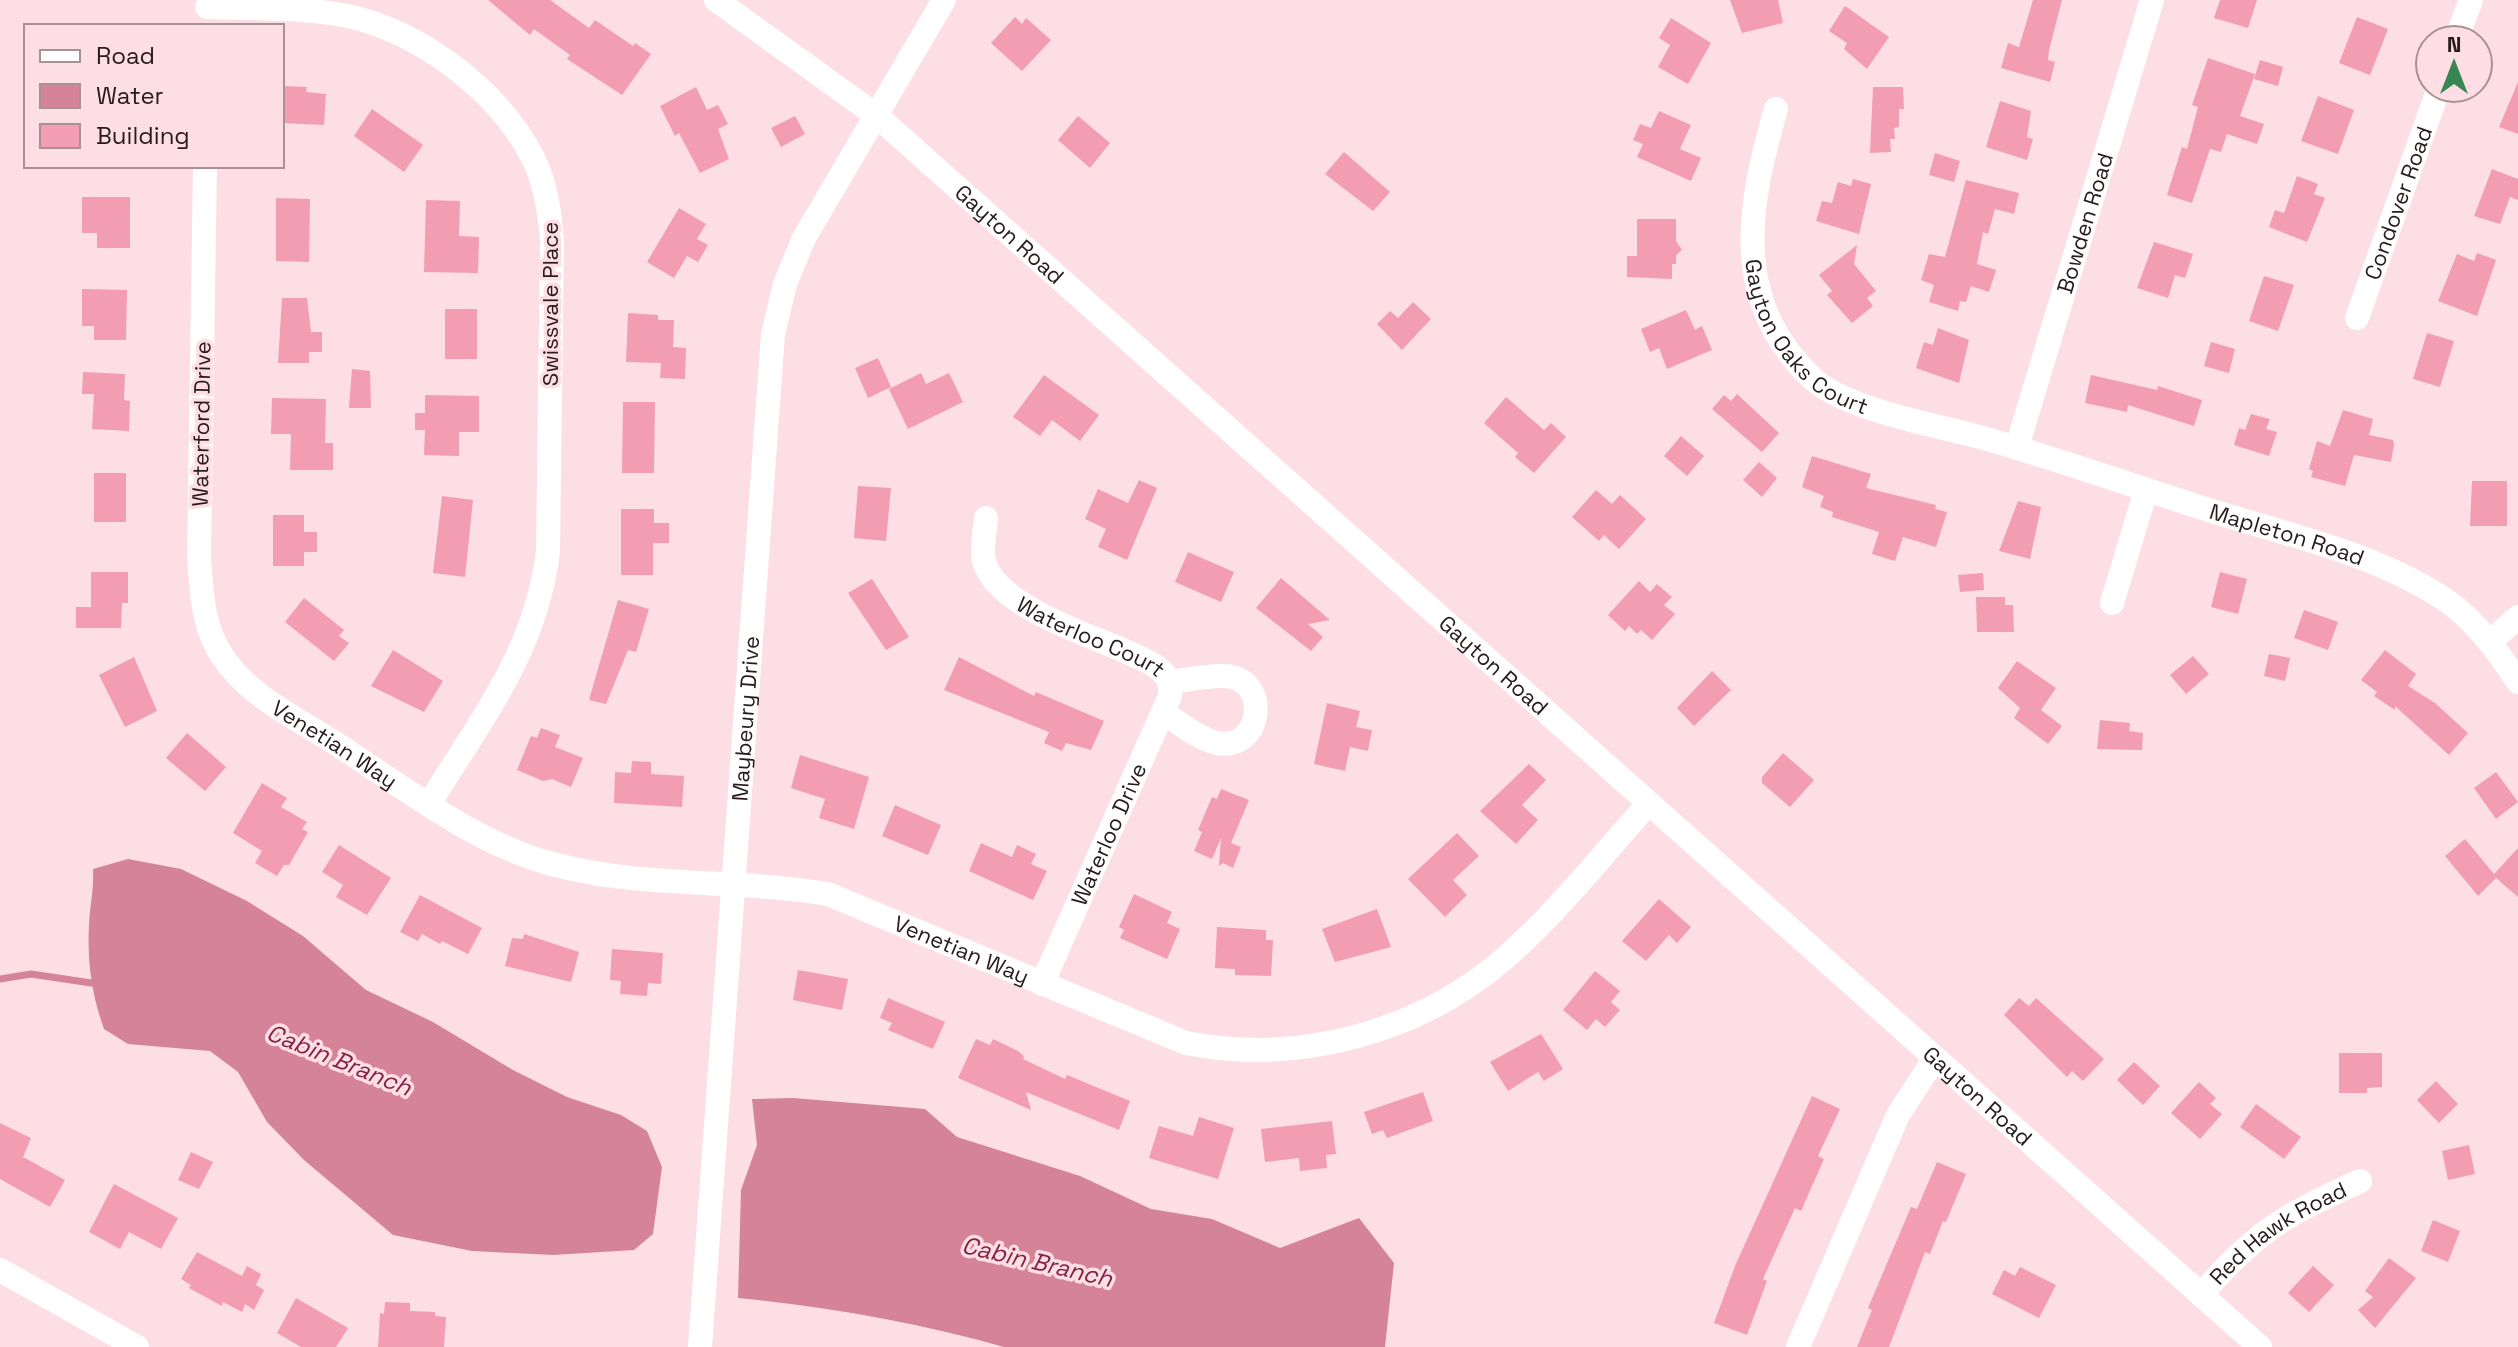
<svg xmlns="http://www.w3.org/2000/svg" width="2518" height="1347" viewBox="0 0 2518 1347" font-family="'Space Grotesk',sans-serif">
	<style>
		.water { fill: #d58398 }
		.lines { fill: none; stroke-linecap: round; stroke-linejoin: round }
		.stream { stroke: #d58398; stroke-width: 7 }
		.building { fill: #f29db2 }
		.minor { stroke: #fff; stroke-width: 24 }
		.labels { text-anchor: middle; stroke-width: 7; stroke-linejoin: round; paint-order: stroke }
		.street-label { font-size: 22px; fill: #281b1e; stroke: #fddee5 }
		.water-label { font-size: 24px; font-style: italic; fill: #852346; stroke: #fddee5 }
	</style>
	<rect width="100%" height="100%" fill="#fddee5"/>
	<path class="water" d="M128,859L181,869L247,901L303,936L366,990L433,1022L513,1070L567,1097L621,1115L647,1131L662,1167L653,1234L634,1250L553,1255L472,1251L393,1235L304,1160L267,1122L238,1072L210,1051L128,1044L104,1029C92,995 87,962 89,925C90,905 94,889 93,869Z
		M793,1098L925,1109L957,1137L1080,1176L1151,1209L1212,1219L1280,1248L1359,1218L1394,1263L1385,1347H1004C916,1322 829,1307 738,1298L741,1190L757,1145L752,1099Z"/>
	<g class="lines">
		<path class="stream" d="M0,979L31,974L98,984"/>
	</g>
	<path class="building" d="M488,0H550L589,28L595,20L633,46L635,43L651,54L622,95L567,59L570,55L534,29L530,35Z
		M1730,0H1778L1783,23L1742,33Z
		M2033,0H2062L2049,50L2048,60L2055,62L2050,82L2001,68L2008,43L2019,47Z
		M2220,0H2257L2248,28L2214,18Z
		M1845,6L1889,37L1867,69L1844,49L1847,43L1829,31Z
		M1015,17L1022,24L1026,18L1051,40L1022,71L991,43Z
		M2357,17L2388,29L2370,75L2339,63Z
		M1671,18L1711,43L1688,84L1658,67L1670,45L1659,38Z
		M2208,58L2255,74L2240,116L2264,124L2257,144L2227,134L2221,152L2210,149L2192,203L2167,195L2182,147L2187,149L2198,107L2192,105Z
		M2260,60L2283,67L2278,86L2254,79Z
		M2518,82V134L2499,127Z
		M282,86L307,87L306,92L326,94L324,125L282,123Z
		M696,87L707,110L718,105L728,124L718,129L729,159L700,173L679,133L675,136L660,106Z
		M1873,87H1903L1904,109H1899V127L1894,128L1895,139H1890L1891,152L1870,153Z
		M2318,96L2354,110L2338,154L2301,141Z
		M2000,101L2031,111L2027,137L2033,139L2027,160L1986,147Z
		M372,109L423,145L404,172L354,136Z
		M1659,111L1691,125L1680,149L1701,158L1691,181L1637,157L1643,144L1633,140L1640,124L1651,128Z
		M795,116L805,134L781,147L771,128Z
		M1078,116L1110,143L1090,168L1058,140Z
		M1344,152L1390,192L1373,211L1325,174Z
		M1935,153L1960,161L1954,182L1929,175Z
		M2492,169L2518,179V200L2510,197L2500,224L2474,216Z
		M2297,176L2318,184L2314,194L2325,198L2307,242L2269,227L2275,210L2284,213Z
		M1853,179L1871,184L1859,234L1816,221L1822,201L1832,203L1838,182L1851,186Z
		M1966,180L2019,193L2014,214L1995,209L1988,234L1983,232L1977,264L1996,270L1989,292L1971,286L1966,302L1960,301L1958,311L1929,302L1934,285L1921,280L1929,254L1945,257Z
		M82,197H130V248H97V233H82Z
		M276,198L310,199L309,262L276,261Z
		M426,200L460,201L459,236L479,237L478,273L424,272Z
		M679,208L706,224L697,239L708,245L698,262L687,256L674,278L647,262Z
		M1637,219H1676V241L1682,250L1676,255V264H1672V279L1627,277V256H1637Z
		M2154,242L2193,254L2185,278L2175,275L2168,298L2137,288Z
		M1857,245L1854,264L1876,291L1867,298L1873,306L1852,323L1827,295L1832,291L1819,275Z
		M2477,253L2496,260L2477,316L2438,301L2457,254L2474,261Z
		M2264,276L2294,285L2278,331L2249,321Z
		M82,289L127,290L126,340H94V326H82Z
		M282,298H307L311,332H322V352H309V363H278Z
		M1413,302L1431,319L1402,350L1377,324L1390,311L1398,318Z
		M445,309H477V359H445Z
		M1686,310L1695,330L1702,326L1712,350L1667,369L1659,348L1650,352L1641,329Z
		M628,313L658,315V320H674L673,347L686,348L685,379L660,378L661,363L626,362Z
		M1938,328L1969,340L1959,383L1916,368L1924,342L1933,345Z
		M2427,333L2454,341L2440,387L2413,379Z
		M2211,342L2235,349L2229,373L2204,366Z
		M878,358L891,387L868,398L855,368Z
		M352,369L370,371L371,408H349Z
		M83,372L125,374L124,400L130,401L129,431L92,429L94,394H82Z
		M921,373L926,384L949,373L963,402L908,429L889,389Z
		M1044,375L1099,415L1080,441L1052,420L1040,436L1013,417Z
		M2091,375L2157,390L2158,386L2202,400L2194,426L2128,405L2127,412L2085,403Z
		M1737,394L1779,433L1762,452L1712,409L1724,395L1731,401Z
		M425,395L479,396V432H459V456L424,455L425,430H415V413H425Z
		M1506,397L1544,430L1551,423L1566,437L1534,473L1515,457L1518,453L1484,423Z
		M272,398L326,399L325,443H333V470H290L291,434H271Z
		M623,402H655L654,473H622Z
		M2343,410L2373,419L2369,435L2393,440L2394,445L2391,462L2354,455L2345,486L2311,477L2313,471L2309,469L2317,441L2330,446Z
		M2251,414L2270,419L2266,429L2277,432L2269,456L2234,445L2239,428L2245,430Z
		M1681,436L1704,456L1687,476L1664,456Z
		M1812,456L1871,474L1866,488L1936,505L1935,509L1947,512L1936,547L1903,537L1895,561L1872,554L1879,532L1832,517L1833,512L1820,507L1824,496L1802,487Z
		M1759,462L1777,478L1762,497L1743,480Z
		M94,473H126V522H94Z
		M1139,480L1157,488L1127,560L1098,547L1106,529L1085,519L1098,489L1128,503Z
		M2472,481H2507V526H2470Z
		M858,486L891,488L886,541L854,538Z
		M1596,490L1612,504L1620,495L1646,519L1619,549L1604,535L1599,541L1572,517Z
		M442,496L473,500L465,577L433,573Z
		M2018,501L2041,507L2030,559L1999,551Z
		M621,509H654V523H669V543H653V575H621Z
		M273,515H304V532H317V552H304V566H273Z
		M1188,552L1234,572L1221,602L1175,582Z
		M91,572H128V603H122L121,628H76V607H91Z
		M2220,572L2247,579L2238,614L2211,607Z
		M1983,573L1984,590L1960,592L1958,575Z
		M1281,578L1330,620L1308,624L1323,637L1311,651L1256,608Z
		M872,579L909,637L886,650L848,593Z
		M1639,581L1650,592L1657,584L1672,597L1664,605L1675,614L1652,640L1641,630L1637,634L1629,626L1625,631L1608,615Z
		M1976,597H2005V605H2013L2014,632H1977Z
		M304,598L344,630L339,636L349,643L334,661L285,622Z
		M618,600L649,609L636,652L628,650L606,704L589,700Z
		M2304,610L2338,622L2328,650L2294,638Z
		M393,650L443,681L424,712L371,686Z
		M2385,650L2416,674L2408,686L2435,703L2468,733L2449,755L2395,706V710L2374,696L2377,692L2361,680Z
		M2269,654L2290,658L2285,681L2264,676Z
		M2193,656L2209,674L2186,694L2170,675Z
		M134,657L157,711L125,727L99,675Z
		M959,657L1034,696L1036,692L1104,721L1091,750L1066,743L1062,751L1044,743L1049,732L944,690Z
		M2017,661L2056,688L2041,710L2062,726L2048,744L2014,718L2020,708L1998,688Z
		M1712,671L1731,690L1694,726L1677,708Z
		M1327,703L1360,711L1356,727L1372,730L1368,751L1350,747L1345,771L1314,764Z
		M2100,720L2130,723L2129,731L2143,733L2142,750L2097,749Z
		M541,728L560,735L555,747L583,758L571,787L552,779L543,781L517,770L531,736L537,738Z
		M187,733L226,767L205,791L166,758Z
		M1783,753L1814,780L1790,807L1762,783V777Z
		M800,755L869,777L854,829L819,818L825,799L791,788Z
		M632,761L651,762V774L684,776L682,807L614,803L615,772L631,773Z
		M1529,764L1546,780L1522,805L1538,820L1516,844L1480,811Z
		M2496,772L2518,802L2496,819L2474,788Z
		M262,783L287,798L281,807L307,822L302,829L308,832L289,865H284L277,876L255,863L262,851L233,833Z
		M1221,789L1249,800L1231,843L1241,847L1233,868L1223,863L1219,866L1221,838L1212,859L1194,851L1202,832L1198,830L1212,797L1217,799Z
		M895,805L941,825L928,855L882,836Z
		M1457,833L1479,856L1453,880L1467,895L1445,917L1408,879Z
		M2465,839L2494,874L2518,848V897L2496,878L2478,896L2445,856Z
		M981,843L1012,857L1017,845L1036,854L1031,864L1047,871L1033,900L969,871Z
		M339,845L391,878L367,915L336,897L343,885L322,872Z
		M1134,894L1172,912L1167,923L1180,929L1167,959L1120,938L1124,930L1119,927Z
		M420,895L482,928L468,954L442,941L440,944L422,934L418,941L400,932Z
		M1659,899L1691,927L1677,943L1669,935L1646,961L1622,941Z
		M1377,909L1391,947L1335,962L1322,929Z
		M1217,927L1266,930V940H1273L1271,976L1235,975V969L1215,968Z
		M524,934L579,952L571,982L505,966L512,938L523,939Z
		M612,949L663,953L661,984L648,983L647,996L620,994L621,981L610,980Z
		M798,970L848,979L842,1010L793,1000Z
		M1595,971L1620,991L1611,1002L1620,1010L1605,1027L1596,1019L1587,1030L1563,1010Z
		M888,998L945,1022L933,1049L888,1030L892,1023L880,1018Z
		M2019,998L2029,1006L2036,998L2104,1059L2083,1081L2072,1071L2067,1077L2004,1015Z
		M1541,1034L1563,1069L1544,1081L1538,1072L1508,1091L1490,1062Z
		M976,1039L990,1045L993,1039L1018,1051L1024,1056L1023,1059L1065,1079L1067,1075L1130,1101L1119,1130L1026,1092L1031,1110L958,1078Z
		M2339,1053H2382V1087L2367,1088V1093H2339Z
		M2134,1062L2160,1086L2143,1105L2117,1080Z
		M2436,1081L2458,1104L2439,1123L2417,1100Z
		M2199,1082L2216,1098L2210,1104L2222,1114L2200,1139L2171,1113Z
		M1423,1092L1433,1121L1387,1138L1383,1130L1372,1134L1364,1112Z
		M1812,1096L1840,1109L1818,1156L1824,1159L1801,1211L1795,1208L1763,1279L1767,1281L1747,1335L1714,1323L1735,1266Z
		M2256,1104L2301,1137L2284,1159L2240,1127Z
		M1199,1117L1234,1128L1218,1179L1149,1158L1159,1126L1193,1136Z
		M1332,1121L1336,1154L1326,1155L1327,1168L1300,1171L1299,1158L1265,1162L1261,1129Z
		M0,1123L31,1138L23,1157L65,1180L50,1207L0,1179Z
		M2469,1145L2475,1174L2448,1180L2442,1151Z
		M191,1152L213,1162L199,1189L178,1180Z
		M1937,1162L1966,1174L1946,1222L1943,1221L1930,1254L1925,1252L1889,1347H1857L1872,1310L1868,1308L1911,1207L1917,1209Z
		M114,1184L178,1218L161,1249L129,1232L120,1249L89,1232Z
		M2433,1220L2460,1231L2448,1262L2421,1251Z
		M197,1252L242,1276L247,1266L261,1274L256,1285L264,1290L254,1310L245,1304L242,1312L223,1302L222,1306L189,1288L191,1285L181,1279Z
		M2389,1258L2416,1278L2375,1328L2358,1310L2373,1297L2365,1291Z
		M2313,1266L2334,1285L2309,1312L2288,1293Z
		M2020,1267L2056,1285L2039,1318L1992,1294L2004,1270L2015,1276Z
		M296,1298L348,1328L336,1347H301L277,1333Z
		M385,1302L410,1303V1311L435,1312V1316L446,1317L444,1347H378L380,1313L384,1314Z"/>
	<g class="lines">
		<g class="minor">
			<path id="s1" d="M716,0L877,116L2260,1347"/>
			<path d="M207,7C253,9 302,7 348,16C421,32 499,91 533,158C546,184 550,213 552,242L548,551C536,652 481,719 429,804"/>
			<path d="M2456,40L2471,0"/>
			<path id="s2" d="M1776,109C1748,206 1730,301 1812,378C1844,409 1932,424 1976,436C2053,457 2129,485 2206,509C2287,535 2376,553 2447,601C2477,622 2498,652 2518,682"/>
			<path id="s3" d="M205,166L199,558C202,593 202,627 223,657C249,697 299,719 338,745C406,789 477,845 556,865C644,888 739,879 828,894L1186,1043C1297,1065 1418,1033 1504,959C1557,913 1602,855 1649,803"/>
			<path id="s4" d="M2357,318L2439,88"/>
			<path id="s5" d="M2017,447L2152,0"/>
			<path id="s6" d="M986,518C985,531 981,548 984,561C996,606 1087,634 1125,651C1142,659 1161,665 1170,682"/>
			<path d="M2112,603L2146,490"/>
			<path d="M2490,642L2518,617"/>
			<path d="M1163,713C1179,722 1198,739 1217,743C1262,752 1272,679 1225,676C1208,675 1187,680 1170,682"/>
			<path id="s7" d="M1042,984L1170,696V682"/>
			<path d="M0,1270L137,1347"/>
			<path id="s8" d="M2201,1295C2257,1230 2284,1216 2360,1181"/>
			<path id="s9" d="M700,1347L773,334L785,284L804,238L944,0"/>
			<path d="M1798,1347L1898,1115L1935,1058"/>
		</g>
	</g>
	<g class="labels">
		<g class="street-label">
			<text dy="8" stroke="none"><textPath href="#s4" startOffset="122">Condover Road</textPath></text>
			<text dy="8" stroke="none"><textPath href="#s5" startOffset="234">Bowden Road</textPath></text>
			<text dy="8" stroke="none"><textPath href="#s1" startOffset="376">Gayton Road</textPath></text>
			<text transform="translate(550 304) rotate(-90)" y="8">Swissvale Place</text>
			<text dy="8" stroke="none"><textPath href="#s2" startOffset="252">Gayton Oaks Court</textPath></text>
			<text transform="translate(201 424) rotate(-89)" y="8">Waterford Drive</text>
			<text dy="8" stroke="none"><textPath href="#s2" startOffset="790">Mapleton Road</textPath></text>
			<text dy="8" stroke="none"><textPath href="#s6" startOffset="178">Waterloo Court</textPath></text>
			<text dy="8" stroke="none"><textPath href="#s1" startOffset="1024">Gayton Road</textPath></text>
			<text dy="8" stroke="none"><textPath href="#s9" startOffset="630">Maybeury Drive</textPath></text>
			<text dy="8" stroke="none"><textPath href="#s3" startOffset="638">Venetian Way</textPath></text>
			<text dy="8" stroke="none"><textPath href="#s7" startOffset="164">Waterloo Drive</textPath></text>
			<text dy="8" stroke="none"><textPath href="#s3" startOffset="1310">Venetian Way</textPath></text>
			<text dy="8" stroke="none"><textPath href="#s1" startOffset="1672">Gayton Road</textPath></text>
			<text dy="8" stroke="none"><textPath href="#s8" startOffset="100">Red Hawk Road</textPath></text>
		</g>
		<g class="water-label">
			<text transform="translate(339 1060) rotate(22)" y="8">Cabin Branch</text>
			<text transform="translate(1037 1262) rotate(13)" y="8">Cabin Branch</text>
		</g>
	</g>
	<rect x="24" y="24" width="260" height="144" fill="#fddee5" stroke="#a89095" stroke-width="2"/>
	<rect x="40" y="50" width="40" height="12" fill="#ffffff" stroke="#a89095" stroke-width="2"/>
	<text x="96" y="64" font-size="24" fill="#281b1e">Road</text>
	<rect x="40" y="84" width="40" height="24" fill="#d58398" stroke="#a89095" stroke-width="2"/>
	<text x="96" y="104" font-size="24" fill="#281b1e">Water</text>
	<rect x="40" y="124" width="40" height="24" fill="#f29db2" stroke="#a89095" stroke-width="2"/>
	<text x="96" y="144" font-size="24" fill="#281b1e">Building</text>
	<g transform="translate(2454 64)"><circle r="38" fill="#fddee5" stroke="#a89095" stroke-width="2"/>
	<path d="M0-6L14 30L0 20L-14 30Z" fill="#398655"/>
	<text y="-12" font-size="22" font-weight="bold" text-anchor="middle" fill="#281b1e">N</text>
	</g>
</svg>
